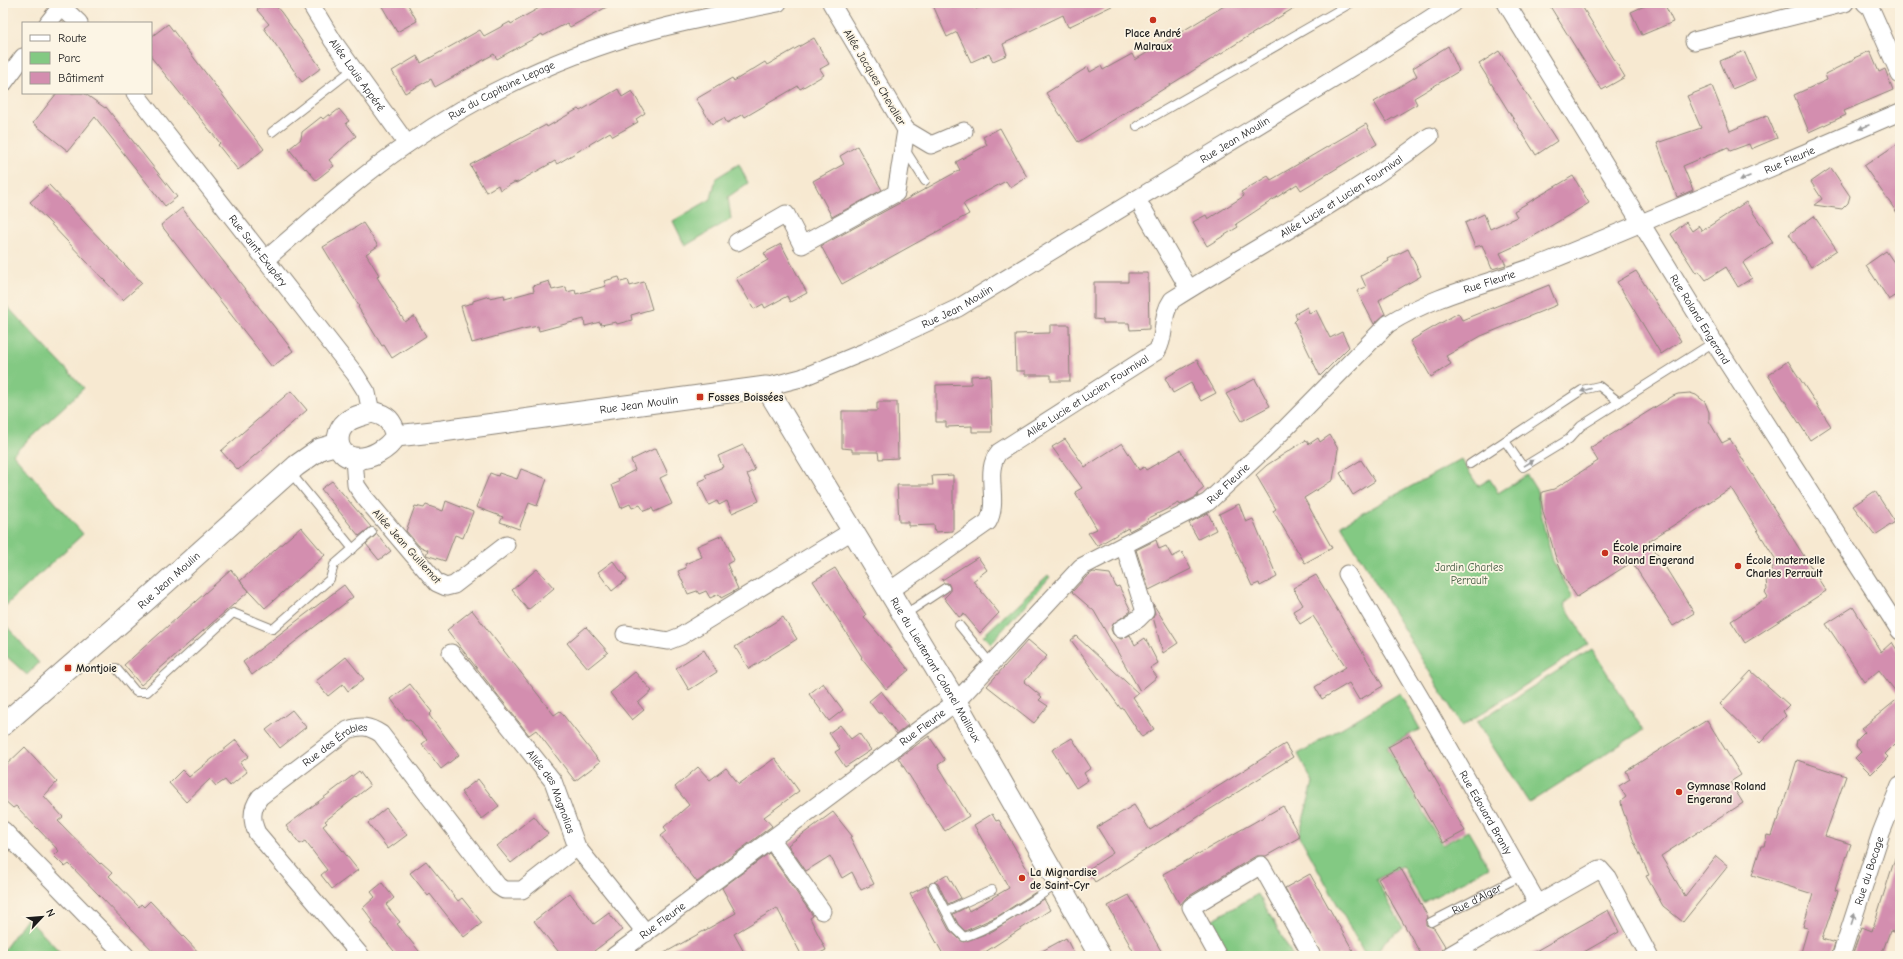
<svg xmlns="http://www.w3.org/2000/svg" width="1903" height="959" viewBox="0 0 1903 959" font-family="'Comic Neue',sans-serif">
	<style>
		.green { fill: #83c983; stroke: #507250 }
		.building { fill: #d38eaf }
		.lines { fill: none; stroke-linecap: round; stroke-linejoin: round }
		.service-casing { stroke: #8a8276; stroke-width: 10 }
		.minor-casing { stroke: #8a8276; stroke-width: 19 }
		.tertiary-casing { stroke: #8a8276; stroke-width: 23 }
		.service { stroke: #fff; stroke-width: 8 }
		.minor { stroke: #fff; stroke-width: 17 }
		.tertiary { stroke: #fff; stroke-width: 21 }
		.oneway { fill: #999 }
		.poi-dot { fill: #c8321e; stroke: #fcf5e5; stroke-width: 1.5 }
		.labels { text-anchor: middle; stroke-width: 3.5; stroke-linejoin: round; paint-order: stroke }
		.poi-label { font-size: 11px; font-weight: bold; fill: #1c1c1c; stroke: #fcf5e5; text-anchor: start }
		.street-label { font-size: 11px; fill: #1c1c1c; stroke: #fcf5e5 }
		.park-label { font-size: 11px; fill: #405940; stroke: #fcf5e5 }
	</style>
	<rect width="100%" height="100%" fill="#fcf5e5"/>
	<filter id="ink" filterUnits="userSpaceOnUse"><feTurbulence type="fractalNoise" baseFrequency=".025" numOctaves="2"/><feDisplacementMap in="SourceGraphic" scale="8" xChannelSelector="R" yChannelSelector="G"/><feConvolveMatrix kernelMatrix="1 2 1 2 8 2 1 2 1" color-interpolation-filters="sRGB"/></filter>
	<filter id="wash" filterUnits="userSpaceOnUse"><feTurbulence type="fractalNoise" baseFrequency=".012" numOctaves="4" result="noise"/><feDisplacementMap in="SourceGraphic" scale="16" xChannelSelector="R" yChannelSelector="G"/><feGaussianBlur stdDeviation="0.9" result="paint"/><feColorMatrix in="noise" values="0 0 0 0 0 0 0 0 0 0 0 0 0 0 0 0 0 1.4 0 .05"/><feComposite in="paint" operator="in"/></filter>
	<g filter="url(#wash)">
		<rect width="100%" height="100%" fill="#f7e9d1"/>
		<path class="green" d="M739,164L748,183L728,197L731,219L685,246L673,221L711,199L716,178Z
			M3,302L84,388L13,454L83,534L3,608Z
			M1461,459L1478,486L1490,479L1498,493L1527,475L1537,491L1544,528L1553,561L1573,597L1564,604L1589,644L1462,726L1341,525Z
			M1048,575L1050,577L991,643L983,636Z
			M3,622L39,663L27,675L3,653Z
			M1592,649L1643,730L1529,803L1477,722Z
			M1400,693L1420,729L1387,747L1442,845L1468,831L1489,867L1423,903L1402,866L1376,880L1403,928L1385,941L1376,956H1366L1299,835L1313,783L1298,754Z
			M1258,894L1293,956H1230L1210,921Z
			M27,918L64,956H3V951Z"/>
		<g id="blocks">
			<path class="building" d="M265,3H273L281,12L321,68L302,82L264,28L269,24L257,10Z
				M380,3H407L417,21L397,32Z
				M548,3H614L570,27L567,23L543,36L542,34L497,59L494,54L435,87L431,79L405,93L392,71L417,56L421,63L480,30L484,36L510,22L511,24Z
				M932,3H949L952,8L964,3H973L976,9L988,3H1118L1068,27L1063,15L1003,44L1007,55L993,61L989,54L971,62L957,32L947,37Z
				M1229,3H1302L1078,142L1046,93L1088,67L1090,72L1101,66L1103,70L1132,54L1135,60Z
				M1548,3H1580L1625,77L1602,90Z
				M1651,3H1664L1673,22L1642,35L1631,12Z
				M168,24L264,149L238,170L218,145L220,143L151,57V37Z
				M814,38L829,64L820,69L824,75L800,89L798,86L745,117L743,114L727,123L724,118L712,124L696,99L732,78L734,81L765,62L767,65Z
				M1448,46L1459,71L1414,98L1417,104L1386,122L1374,102L1417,76L1413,68Z
				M1499,51L1557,141L1536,155L1479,64Z
				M1744,51L1756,79L1732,89L1720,61Z
				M1870,51L1879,72L1885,69L1893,90L1844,111L1846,115L1809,132L1794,95L1827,80L1825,74L1855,59L1854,58Z
				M1712,86L1730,131L1767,115L1777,138L1751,149L1749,144L1730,151L1728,147L1683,166L1693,190L1677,197L1657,143L1701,128L1687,96Z
				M618,89L622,97L632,91L645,113L636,119L638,122L613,136L610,132L557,164L555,161L516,183L515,182L500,190L498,185L486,192L470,165L546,125L547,127L578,109L580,111Z
				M57,93H84L105,108L106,107L177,197L165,206L95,117L68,151L33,123Z
				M339,109L349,121L346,123L356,136L329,160L334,166L316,180L306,168L305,169L289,149L301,139L302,132L321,117L323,119L329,114L330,116Z
				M1366,124L1377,144L1301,190L1297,184L1236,224L1238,227L1207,246L1193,222L1206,215L1208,219L1244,196L1241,192L1268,176L1271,180Z
				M1000,128L1027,177L1010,187L1006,181L963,204L969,214L842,284L821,246L960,170L956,162L987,145L983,137Z
				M1900,142V217L1864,166Z
				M857,146L882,190L832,217L813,181L844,164L840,156Z
				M1831,168L1850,196L1848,203L1842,209L1814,205L1822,199L1811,182Z
				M1573,176L1589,203L1524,242L1500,253L1506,265L1492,269L1482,245L1475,247L1465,223L1484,214L1490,229L1517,217L1514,211Z
				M49,185L142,283L123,300L30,202Z
				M1746,202L1773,242L1743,263L1752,278L1738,287L1726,267L1706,280L1699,271L1696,273L1671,234L1686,222L1692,231L1699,226L1702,231Z
				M182,208L293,351L272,367L161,225Z
				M1814,216L1837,250L1811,267L1789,234Z
				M363,223L378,246L366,254L379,275L377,277L405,322L414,316L426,336L392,358L384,345L382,346L358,307L359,306L323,247Z
				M781,244L807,293L790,302L787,296L765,308L763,304L754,309L736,278L768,260L764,253Z
				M1408,249L1421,276L1379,300L1385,314L1374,324L1357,291L1366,287L1361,276L1389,261L1388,259Z
				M1886,251L1900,271V293L1889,300L1866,265Z
				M1636,271L1681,341L1661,354L1617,282Z
				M1128,273H1148L1149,329L1130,330L1129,323H1103V320L1094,319V282H1128Z
				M619,277L621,282L628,280L630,286L644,282L652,309L631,315L632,320L617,324L616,322L601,325L600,322L585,326L584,319L539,331L538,326L523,329L472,343L461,306L473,303V301L489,296V298L504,295L505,299L534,291L533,286L549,281L552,290L566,287L567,292L575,290L576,294L606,286L604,281Z
				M1549,285L1557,305L1481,336L1446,356L1451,364L1431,377L1410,341L1458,313L1462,320Z
				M1307,307L1309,313L1316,310L1330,338L1342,332L1349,347L1320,376L1294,322L1297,319L1295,314Z
				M1050,325H1069L1070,381H1051V375H1025V371H1016L1015,334L1050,333Z
				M1197,360L1216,393L1201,401L1191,383L1173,393L1165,378Z
				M1788,361L1831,426L1810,440L1768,375Z
				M990,375L992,432H972V426L946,427V422H936V385L971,384V376Z
				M1255,379L1270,406L1242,421L1226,394Z
				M291,391L307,410L238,470L221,451Z
				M1690,393L1696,395L1705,402L1709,412V421L1722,443L1730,439L1826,591L1745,643L1731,621L1768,597L1765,592L1767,590L1766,579L1773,567L1771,563L1776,560L1731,488L1649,541L1694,613L1673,626L1632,562L1577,597L1565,579L1555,555L1543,512L1541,500L1542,492L1554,489L1598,461L1590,448L1673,396L1678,394Z
				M877,402H897L898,458L879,459L878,452H852V449L842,448V411H877Z
				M1330,435L1338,449L1333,480L1304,498L1332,548L1305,563L1273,511L1276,509L1256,475L1267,465L1306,440L1309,444L1318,438L1320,442Z
				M1065,439L1085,467L1122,443L1139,470L1144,467L1146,470L1180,450L1204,488L1197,494L1198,496L1180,505L1179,503L1147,519L1148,521L1129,531L1128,528L1097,546L1088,533L1097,529L1075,492L1082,488L1052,447Z
				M743,445L755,470L747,474L759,501L732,513L727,501L719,505L717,501L709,505L698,482L707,478L705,475L723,467L718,456Z
				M656,448L668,474L660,478L672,504L654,512L652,508L644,511L640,505L632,508L630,504L621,508L612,485L619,482L618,479L635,470L631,460Z
				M1361,460L1375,481L1353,495L1340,473Z
				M521,469L547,479L537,506L529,503L519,529L500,522L503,517L476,507L490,473L498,476L499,473L517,479Z
				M953,475V531L935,532L934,525L908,526V522H899L897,485H933L932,476Z
				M332,481L371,527L359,536L321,489Z
				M1875,491L1895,522L1875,535L1853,506Z
				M446,501L473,512L463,538L455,535L445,561L426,555L428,550L419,546L406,531L415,506L424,508L426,505L443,511Z
				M1239,504L1246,522L1253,519L1277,577L1260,586L1259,583L1252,586L1219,514Z
				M1208,513L1216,530L1198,539L1189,523Z
				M301,527L325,555L265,608L240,581Z
				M377,534L391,551L379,560L366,544Z
				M723,535L734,560L727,564L738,589L721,598L719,594L710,598L706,591L699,594L697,591L688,594L678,571L686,568L685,564L702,557L697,546Z
				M1156,540L1159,549L1166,546L1172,557L1182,552L1191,569L1149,590L1136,550Z
				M978,557L987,570L973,581L999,613L980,633L964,614L959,617L944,598L950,592V587L948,583H944L942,580Z
				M613,561L627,579L612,591L598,572Z
				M835,568L866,615L864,617L909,670L886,689L861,658L862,657L813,581Z
				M537,569L554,588L528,610L512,590Z
				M231,570L249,591L141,685L124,665Z
				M1093,572L1110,574L1116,587L1119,586L1131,611L1113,624L1111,629L1113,634L1121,639L1130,635L1135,645L1145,638L1158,663L1150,668L1157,677L1140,691L1094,611L1072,592L1086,577Z
				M1316,575L1383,686L1359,700L1349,683L1322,699L1315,687L1346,667L1313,616L1300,624L1293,611L1303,605L1293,588Z
				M344,585L353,597L252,675L243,662Z
				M1153,604L1178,643L1163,653L1153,617L1155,614Z
				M1853,607L1881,652L1892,642L1900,655V739L1885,754L1888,757L1871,774L1855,758L1861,752L1856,746L1857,740L1865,732L1861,729L1900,697L1879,670L1865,682L1826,624Z
				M472,610L554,715L560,711L600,762L575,781L536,730L529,735L447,630Z
				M783,617L797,639L749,669L735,647Z
				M586,627L608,652L588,668L567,643Z
				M1076,636L1138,693L1133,697L1154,729L1142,737L1123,708L1121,709L1071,640Z
				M1028,640L1047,656L1024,682L1042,697L1039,700L1048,706L1034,723L987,686Z
				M704,650L717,672L689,690L676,668Z
				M346,657L364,679L348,691L343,684L328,696L316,681Z
				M1751,671L1789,705L1783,711L1786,716L1760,743L1720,704Z
				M635,672L652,691L638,703L644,710L632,720L610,693Z
				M823,683L843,710L829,721L809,694Z
				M410,684L432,712L429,715L459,755L441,769L422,744L427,740L410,719L407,720L391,699Z
				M881,691L908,725L897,734L881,713H878L869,701Z
				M292,710L306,727L280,748L266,730Z
				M1707,720L1741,775L1730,782L1743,803L1661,856L1685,896L1716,856L1728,866L1683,922L1663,906L1646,876L1649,875L1633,839L1622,808L1621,801L1626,797L1619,786L1630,779L1626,771Z
				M840,725L851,739L859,733L871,750L845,767L835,752L840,749L829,733Z
				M1410,735L1465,831L1443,843L1388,747Z
				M929,736L945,760L938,765L969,816L945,831L898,758Z
				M1072,738L1091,768L1084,773L1088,780L1076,788L1052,750Z
				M236,740L249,756L240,763L247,772L230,786L225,780L216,786L210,779L186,802L169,783L182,770L189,777Z
				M1285,744L1293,757L1095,882L1087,870L1113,853L1097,827L1134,805L1150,830Z
				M25,747L57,782L44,796L63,817L58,821L100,864L101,863L112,873L109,876L139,907L141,904L144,907L150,901L202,956H158L69,864L65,867L54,856L59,851L16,806L13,808L3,799V768Z
				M775,758L799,791L764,817L772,826L697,882L661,836L667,831L664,827L689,805L675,787L698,767L710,780L726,768L739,784Z
				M1797,760L1846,776L1825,836L1851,844L1835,890L1838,891L1822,939L1835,943L1831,956H1800L1808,928L1803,927L1813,894L1752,875L1761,846H1764L1767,835L1771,836L1776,821H1778Z
				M359,771L370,786L325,821L327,823L323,826L358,870L332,889L321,875L327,870L305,841L300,844L286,826Z
				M478,779L499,806L482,819L461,792Z
				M1283,806L1300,837L1266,856H1256L1186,898L1180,905L1163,874Z
				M386,808L407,835L388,849L368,823Z
				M833,812L852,836L850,837L874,884L861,890L852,872L842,878L830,856L806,871L788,845Z
				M992,814L996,821L999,820L1039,890L998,916L965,931L958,924L953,914L967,907L969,911L1009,888L974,825Z
				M534,816L548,834L511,863L497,846Z
				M1897,852L1900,853V934L1890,931L1881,956H1852L1862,927L1872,931Z
				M769,853L813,916L810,918L826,950L814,956H802L777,908L734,934L746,956H659L736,913L722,888Z
				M426,861L458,901L462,898L482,923L464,937L430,894L428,896L410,873Z
				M1400,867L1428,917L1426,921V925L1434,928L1445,946L1441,950L1440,956H1422L1378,879Z
				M947,874L961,898L948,904L938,884L934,882Z
				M1310,874L1356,956H1322L1285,888Z
				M382,883L394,898L386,905L400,922L397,924L423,956H398L371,923L373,921L363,908L375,897L371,892Z
				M928,885V890L949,930L963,942L991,932L1044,899L1050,910L979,956H944L910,894Z
				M570,893L594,924L609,913L622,930L594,951L598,956H562L534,921Z
				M1129,895L1164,956H1136L1108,906Z
				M1608,910L1619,932L1577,956H1527Z
				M1066,938L1075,956H1033Z"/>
		</g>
	</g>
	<g filter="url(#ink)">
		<use href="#blocks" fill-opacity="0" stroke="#8a8276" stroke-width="1"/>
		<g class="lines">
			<defs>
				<g id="service">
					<path d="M1137,126L1351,3"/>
					<path d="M272,132L353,69"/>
					<path d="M904,148L925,181"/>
					<path d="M1505,441L1523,467L1569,439L1581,426L1714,342"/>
					<path d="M1470,464L1582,390L1599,386L1619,402"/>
					<path d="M290,472L353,549"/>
					<path d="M904,615L945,588"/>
					<path d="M959,625L991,664"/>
					<path d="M116,668L136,692H147L233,613L273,629L330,579L334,565L372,532"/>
					<path d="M933,887L954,927L964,937C998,926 1027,903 1058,884"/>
					<path d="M946,911L992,890"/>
					<path id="s1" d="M1431,922L1521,876"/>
				</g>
				<g id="minor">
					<path id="s2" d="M310,3L333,41L407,144"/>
					<path id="s3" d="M1506,3L1714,342L1900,631"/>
					<path d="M1865,3L1870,7L1900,75"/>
					<path d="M61,6L79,23"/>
					<path d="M48,23L64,3"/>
					<path d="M1694,41L1845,3"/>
					<path d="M3,84L23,57"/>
					<path id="s4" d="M135,93L355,374L367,393L371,412"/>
					<path d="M906,130L931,145L964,131"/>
					<path d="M1143,209L1189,289"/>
					<path d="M737,242L786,214L802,245L896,193L906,130L831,3"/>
					<path id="s5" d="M266,259C312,220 356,179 406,145C489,87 587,44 686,22C717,15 747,9 778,3"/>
					<path id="s6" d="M766,387L801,378L864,352L958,308L1378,52L1454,3"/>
					<path d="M354,458L356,485L365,498L437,583L446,587L454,585L506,545"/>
					<path id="s7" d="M1347,574L1431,716L1538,904L1600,869L1607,877L1649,956"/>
					<path id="s8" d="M888,592L988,522C1000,500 983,471 999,452L1157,351C1167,334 1160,317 1172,300C1259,245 1349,199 1430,136"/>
					<path d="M1121,629L1138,619L1145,612L1124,545"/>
					<path d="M625,634L668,641L681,636L852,531"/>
					<path id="s9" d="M451,653L553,781L577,847L646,933"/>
					<path d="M3,830L126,956"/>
					<path d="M772,840L822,911"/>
					<path d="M1450,955L1538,904"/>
					<path id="s10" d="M361,956L257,833C251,820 251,809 260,797L348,730C361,725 369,726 381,734L498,886L504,890H522L577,847"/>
					<path id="s11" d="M614,956L956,702L1081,567L1208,502L1270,444L1388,324C1437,293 1496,282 1549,261C1667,214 1783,162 1900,112"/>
					<path d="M1218,956L1191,907L1261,865L1312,956"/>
					<path id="s12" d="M1841,956L1881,833L1900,785"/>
				</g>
				<g id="tertiary">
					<path d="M371,412C387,415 392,421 396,436C388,449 370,460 354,458C334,455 334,431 348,421C355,416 364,415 371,412Z"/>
					<path id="s13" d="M396,436L442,431L766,387L956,702L1100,956"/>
					<path id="s14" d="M3,725L143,603L296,466L320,449L338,444"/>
				</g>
			</defs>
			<use href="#service" class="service-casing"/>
			<use href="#minor" class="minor-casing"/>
			<use href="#tertiary" class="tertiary-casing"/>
			<use href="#service" class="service"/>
			<use href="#minor" class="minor"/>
			<use href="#tertiary" class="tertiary"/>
		</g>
		<defs><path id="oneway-solid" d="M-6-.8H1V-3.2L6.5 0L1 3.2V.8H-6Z"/></defs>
		<g class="oneway">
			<use href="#oneway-solid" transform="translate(1864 127) rotate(157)"/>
			<use href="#oneway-solid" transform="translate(1745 178) rotate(157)"/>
			<use href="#oneway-solid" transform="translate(1586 390) rotate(162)"/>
			<use href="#oneway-solid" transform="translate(1529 463) rotate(-31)"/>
			<use href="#oneway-solid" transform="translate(1853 919) rotate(-72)"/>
		</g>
	</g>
	<g class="poi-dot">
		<circle cx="1153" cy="20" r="4"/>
		<rect x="696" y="393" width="8" height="8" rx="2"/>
		<circle cx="1605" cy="553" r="4"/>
		<circle cx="1738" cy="566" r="4"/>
		<rect x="64" y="664" width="8" height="8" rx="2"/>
		<circle cx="1679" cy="792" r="4"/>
		<circle cx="1022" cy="878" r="4"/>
	</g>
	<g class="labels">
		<g class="poi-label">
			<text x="1153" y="37" text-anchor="middle">Place André<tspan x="1153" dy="13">Malraux</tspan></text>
			<text x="708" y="401">Fosses Boissées</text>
			<text x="1613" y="551">École primaire<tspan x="1613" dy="13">Roland Engerand</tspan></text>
			<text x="1746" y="564">École maternelle<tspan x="1746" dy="13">Charles Perrault</tspan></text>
			<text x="76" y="672">Montjoie</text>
			<text x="1687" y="790">Gymnase Roland<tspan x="1687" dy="13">Engerand</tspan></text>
			<text x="1030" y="876">La Mignardise<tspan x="1030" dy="13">de Saint-Cyr</tspan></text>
		</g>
		<g class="street-label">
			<text dy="4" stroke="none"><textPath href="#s2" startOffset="86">Allée Louis Appéré</textPath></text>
			<text transform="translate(875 77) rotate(59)" y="4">Allée Jacques Chevalier</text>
			<text dy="4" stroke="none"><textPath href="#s5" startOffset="291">Rue du Capitaine Lepage</textPath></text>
			<text dy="4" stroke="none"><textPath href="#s6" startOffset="532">Rue Jean Moulin</textPath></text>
			<text dy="4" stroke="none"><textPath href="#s11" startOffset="1440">Rue Fleurie</textPath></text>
			<text dy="4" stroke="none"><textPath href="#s8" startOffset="634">Allée Lucie et Lucien Fournival</textPath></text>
			<text dy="4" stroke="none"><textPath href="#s4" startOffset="200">Rue Saint-Exupéry</textPath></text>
			<text dy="4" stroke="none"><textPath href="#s11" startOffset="1116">Rue Fleurie</textPath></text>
			<text dy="4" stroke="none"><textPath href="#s6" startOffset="208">Rue Jean Moulin</textPath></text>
			<text dy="4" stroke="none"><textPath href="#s3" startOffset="371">Rue Roland Engerand</textPath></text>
			<text dy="4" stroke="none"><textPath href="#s8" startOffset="299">Allée Lucie et Lucien Fournival</textPath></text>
			<text dy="4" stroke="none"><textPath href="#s13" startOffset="245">Rue Jean Moulin</textPath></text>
			<text dy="4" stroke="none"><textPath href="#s11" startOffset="780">Rue Fleurie</textPath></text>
			<text transform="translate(407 546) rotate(48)" y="4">Allée Jean Guillemot</text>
			<text dy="4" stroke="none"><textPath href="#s14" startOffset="220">Rue Jean Moulin</textPath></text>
			<text dy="4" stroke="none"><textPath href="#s13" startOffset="703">Rue du Lieutenant Colonel Mailloux</textPath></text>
			<text dy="4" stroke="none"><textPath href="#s11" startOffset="384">Rue Fleurie</textPath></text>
			<text dy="4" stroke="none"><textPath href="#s10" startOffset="292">Rue des Érables</textPath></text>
			<text dy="4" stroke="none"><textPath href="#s9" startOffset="172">Allée des Magnolias</textPath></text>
			<text dy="4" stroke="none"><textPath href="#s7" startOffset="276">Rue Edouard Branly</textPath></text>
			<text dy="4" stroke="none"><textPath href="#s12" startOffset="90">Rue du Bocage</textPath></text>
			<text dy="4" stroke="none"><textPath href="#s1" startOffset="51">Rue d'Alger</textPath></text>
			<text dy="4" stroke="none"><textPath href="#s11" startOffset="60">Rue Fleurie</textPath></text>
		</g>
		<g class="park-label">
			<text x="1469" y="571">Jardin Charles<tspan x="1469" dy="13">Perrault</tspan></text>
		</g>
	</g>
	<rect width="1903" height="959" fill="none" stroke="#fcf5e5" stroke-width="16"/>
	<rect x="22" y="22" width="130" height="72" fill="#fcf5e5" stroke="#a29e95"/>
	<rect x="30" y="35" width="20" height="6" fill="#ffffff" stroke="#a29e95"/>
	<text x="58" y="42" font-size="12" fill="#1c1c1c">Route</text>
	<rect x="30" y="52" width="20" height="12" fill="#83c983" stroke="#a29e95"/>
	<text x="58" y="62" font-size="12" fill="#1c1c1c">Parc</text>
	<rect x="30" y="72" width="20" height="12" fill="#d38eaf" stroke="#a29e95"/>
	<text x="58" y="82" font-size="12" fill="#1c1c1c">Bâtiment</text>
	<g transform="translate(42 917) rotate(64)" stroke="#fcf5e5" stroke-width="3" paint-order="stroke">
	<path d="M0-3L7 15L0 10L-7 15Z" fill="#1c1c1c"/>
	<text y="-6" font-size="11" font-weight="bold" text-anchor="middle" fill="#1c1c1c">N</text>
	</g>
</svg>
